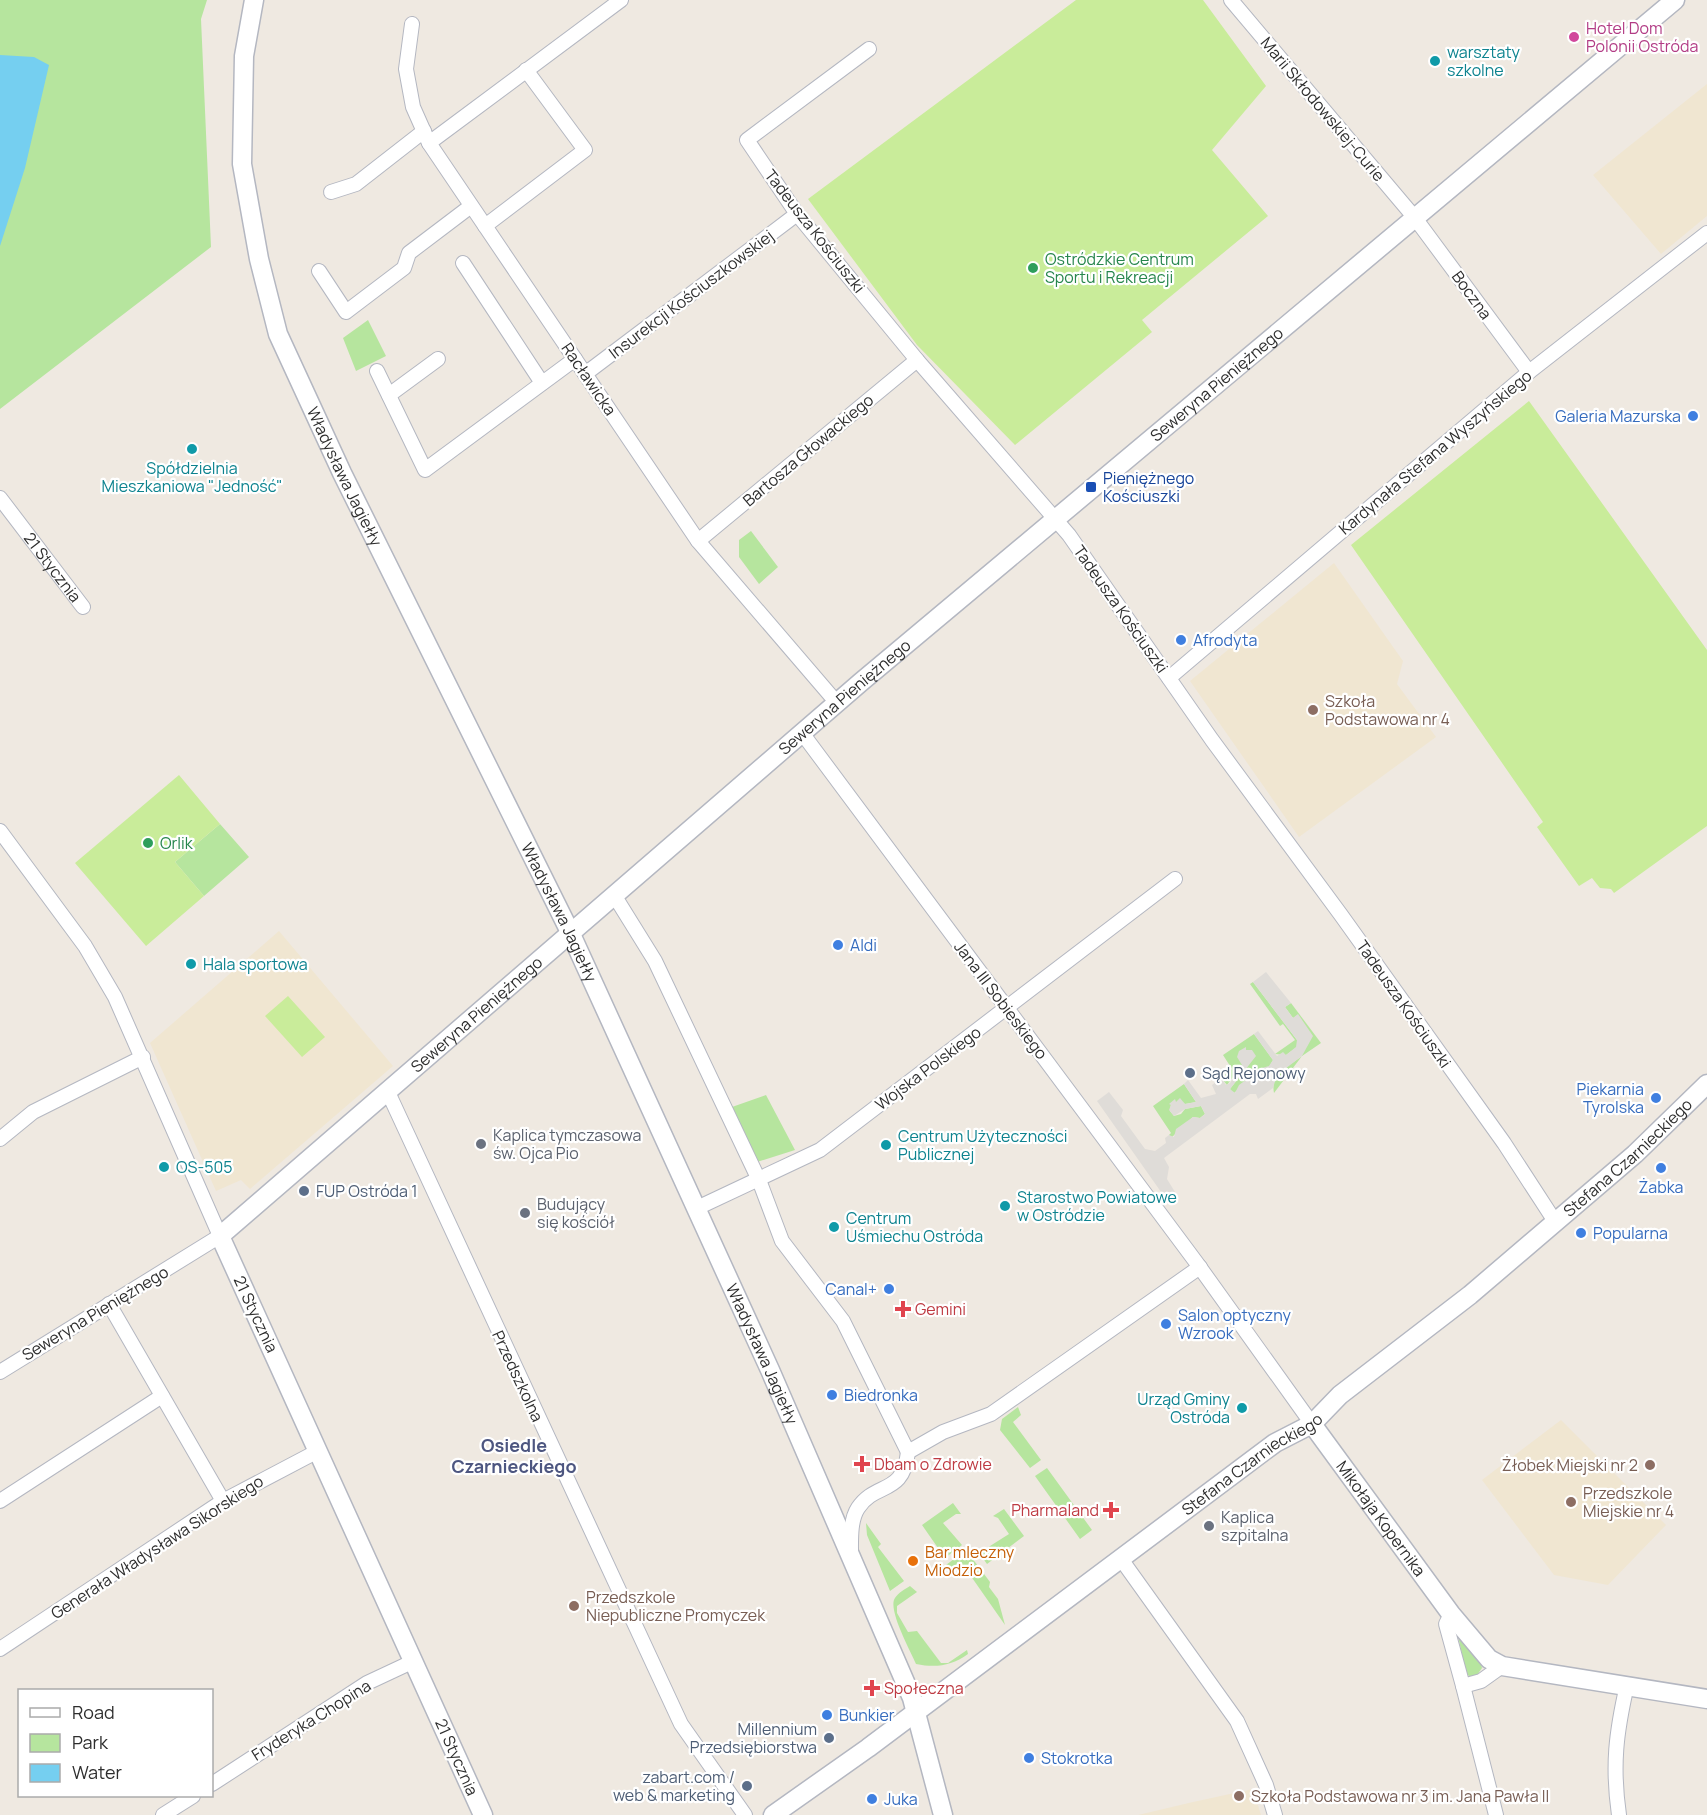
<svg xmlns="http://www.w3.org/2000/svg" width="1707" height="1815" viewBox="0 0 1707 1815" font-family="Manrope,sans-serif">
	<style>
		.education { fill: #f0e6d1 }
		.green { fill: #b6e59e }
		.pitch { fill: #c9ec9a }
		.plaza { fill: #dfdcd8 }
		.water { fill: #75cff0 }
		.lines { fill: none; stroke-linecap: round; stroke-linejoin: round }
		.street-casing { stroke: #b4b7c1; stroke-width: 16 }
		.secondary-casing { stroke: #b4b7c1; stroke-width: 21 }
		.street { stroke: #fff; stroke-width: 14 }
		.secondary { stroke: #fff; stroke-width: 18 }
		.hotel-dot { fill: #d1479c; stroke: #fff; stroke-width: 2 }
		.culture-dot { fill: #0f9aa8; stroke: #fff; stroke-width: 2 }
		.leisure-dot { fill: #2e9e5b; stroke: #fff; stroke-width: 2 }
		.shop-dot { fill: #3f7fe0; stroke: #fff; stroke-width: 2 }
		.transit-dot { fill: #1a4fb4; stroke: #fff; stroke-width: 2 }
		.education-dot { fill: #8d6e63; stroke: #fff; stroke-width: 2 }
		.service-dot { fill: #5c6f8a; stroke: #fff; stroke-width: 2 }
		.worship-dot { fill: #6b7280; stroke: #fff; stroke-width: 2 }
		.health-dot { fill: #e0444e; stroke: #fff; stroke-width: 2 }
		.food-dot { fill: #e8710a; stroke: #fff; stroke-width: 2 }
		.labels { text-anchor: middle; stroke-width: 4.5; stroke-linejoin: round; paint-order: stroke }
		.hotel-label { font-size: 16px; fill: #b23c85; stroke: #fff; text-anchor: start }
		.culture-label { font-size: 16px; fill: #0d838f; stroke: #fff; text-anchor: start }
		.street-label { font-size: 16px; fill: #2e2e2e; stroke: #fff }
		.leisure-label { font-size: 16px; fill: #27864d; stroke: #fff; text-anchor: start }
		.shop-label { font-size: 16px; fill: #366cbe; stroke: #fff; text-anchor: start }
		.transit-label { font-size: 16px; fill: #164399; stroke: #fff; text-anchor: start }
		.education-label { font-size: 16px; fill: #785e54; stroke: #fff; text-anchor: start }
		.service-label { font-size: 16px; fill: #4e5e75; stroke: #fff; text-anchor: start }
		.worship-label { font-size: 16px; fill: #5b616d; stroke: #fff; text-anchor: start }
		.health-label { font-size: 16px; fill: #be3a42; stroke: #fff; text-anchor: start }
		.food-label { font-size: 16px; fill: #c56008; stroke: #fff; text-anchor: start }
		.neighbourhood-label { font-size: 18px; font-weight: bold; fill: #4d5680; stroke: #fff }
	</style>
	<rect width="100%" height="100%" fill="#efe9e1"/>
	<path class="education" d="M1707,84V216L1661,254L1593,175Z
		M1334,563L1403,661L1397,684L1436,737L1299,837L1190,681Z
		M279,931L393,1066L250,1189L241,1180L216,1191L150,1043Z
		M1561,1420L1666,1525L1608,1585L1554,1575L1482,1480Z
		M1253,1789L1261,1815H1138L1193,1802Z"/>
	<path class="green" d="M0,0H207L201,19L211,247L0,409Z
		M368,320L386,356L356,371L343,338Z
		M751,531L778,567L759,584L739,557V540Z
		M220,824L249,857L204,896L175,862Z
		M1253,982L1297,1040V1047L1286,1055L1275,1054L1295,1040L1283,1024L1280,1026L1250,984Z
		M1291,1003L1321,1043L1302,1056L1274,1093C1270,1074 1289,1066 1302,1056L1298,1015L1293,1018L1285,1007Z
		M1254,1034L1273,1060L1269,1067L1262,1069L1234,1093L1231,1092L1230,1089L1250,1063L1251,1052H1241L1242,1065L1227,1085L1221,1078L1232,1069L1223,1055Z
		M1184,1084L1196,1102L1185,1104L1180,1101L1171,1104L1170,1111L1174,1116L1181,1114L1185,1109L1201,1106L1205,1114L1200,1118L1193,1117L1171,1138L1169,1135L1171,1133L1153,1106Z
		M766,1095L795,1150L757,1162L732,1107Z
		M1018,1407L1021,1415L1013,1422L1041,1460L1030,1468L1000,1430L1002,1419Z
		M1047,1468L1092,1530L1080,1539L1035,1476Z
		M953,1503L961,1514H956L943,1523L962,1545L945,1558L922,1525Z
		M1004,1509L1024,1536L987,1564L979,1553L1009,1534L998,1518L993,1516Z
		M866,1523L881,1544L878,1547L904,1581L890,1591L867,1535Z
		M966,1550L990,1582L989,1587L998,1599L1005,1625L968,1572L962,1568L949,1569L946,1565Z
		M910,1586L917,1592L897,1606V1613L908,1632L917,1631L941,1663H948L967,1650L968,1654C951,1666 936,1668 916,1664C911,1652 887,1609 895,1598C898,1593 905,1589 910,1586Z
		M1458,1636L1480,1660L1482,1668L1477,1675L1470,1677L1466,1673Z"/>
	<path class="pitch" d="M1076,0H1203L1266,86L1212,150L1268,216L1142,320L1152,332L1015,445L917,345L808,199Z
		M1529,401L1707,650V826L1614,893L1611,889L1600,888L1592,878L1579,886L1537,827L1543,822L1351,545Z
		M179,775L220,824L175,862L204,896L146,946L75,863Z
		M288,996L325,1037L302,1057L265,1016Z"/>
	<path class="plaza" d="M1266,972L1291,1003L1285,1007L1293,1018L1298,1014L1313,1036L1302,1056L1277,1075L1273,1088L1258,1099L1256,1094H1250L1164,1158L1169,1167L1167,1179L1175,1192L1166,1199L1097,1101L1109,1092L1123,1110L1121,1116L1145,1149L1155,1151L1166,1143L1165,1138L1169,1135L1174,1137L1176,1129L1193,1117L1200,1118L1205,1114L1201,1106L1185,1109L1174,1116L1169,1110L1171,1105L1169,1104L1175,1099L1176,1102L1180,1098L1185,1104L1196,1102L1184,1084L1188,1080L1201,1098L1216,1094L1212,1085L1221,1078L1226,1085L1230,1083L1242,1065L1237,1057L1239,1051L1246,1047V1050H1252L1256,1056L1230,1089L1235,1093L1239,1085L1262,1068L1269,1066L1273,1060L1254,1034L1258,1031L1277,1056L1283,1052L1286,1055L1296,1047L1297,1040L1253,982Z"/>
	<path class="water" d="M0,55L34,57L49,65L25,168L0,246Z"/>
	<g class="lines">
		<defs>
			<g id="street">
				<path d="M1231,0L1415,218L1529,372"/>
				<path d="M412,24L406,69L413,107L429,143L698,541L837,703"/>
				<path d="M869,49L747,140L797,214L917,360L1069,535L1212,740L1341,915L1504,1143L1556,1223"/>
				<path d="M429,143L621,0"/>
				<path d="M331,192L356,184L424,131"/>
				<path d="M485,226L585,150L526,70"/>
				<path d="M463,263L542,383"/>
				<path d="M319,271L346,312L404,268L409,253L471,206"/>
				<path d="M377,371L425,470L575,359"/>
				<path d="M585,374L797,214"/>
				<path d="M389,395L438,359"/>
				<path id="s1" d="M0,498L83,607"/>
				<path d="M698,541L917,360"/>
				<path d="M1169,678L1529,372L1707,233"/>
				<path d="M802,733L1196,1262L1312,1424"/>
				<path d="M0,831L85,946L115,997L220,1236L0,1372"/>
				<path d="M614,895L655,961L759,1180L782,1241L843,1321L908,1452L943,1432L991,1414L1200,1267"/>
				<path d="M387,1090L681,1724L745,1815"/>
				<path d="M0,1139L33,1112L143,1057"/>
				<path d="M697,1208L820,1150L1175,879"/>
				<path d="M109,1304L223,1501"/>
				<path d="M0,1501L162,1396"/>
				<path d="M851,1554C851,1540 850,1520 858,1508C876,1481 903,1496 908,1452"/>
				<path d="M1121,1559L1237,1721L1266,1785L1275,1815"/>
				<path d="M1451,1614L1446,1624L1463,1686L1481,1681L1502,1666"/>
				<path d="M0,1649L223,1501L318,1451"/>
				<path d="M1463,1686L1496,1815"/>
				<path d="M212,1784L367,1683L414,1661"/>
				<path d="M163,1815L193,1796"/>
				<path d="M1619,1815C1612,1766 1616,1733 1627,1685"/>
			</g>
			<g id="secondary">
				<path id="s2" d="M254,0L244,56L242,164L259,259L278,334L342,473L570,932L770,1370L912,1698L943,1815"/>
				<path id="s3" d="M1312,1424L1451,1614L1489,1659L1502,1666L1707,1699"/>
				<path id="s4" d="M483,1815L220,1236L861,682L1675,0"/>
				<path id="s5" d="M773,1815L868,1748L1275,1443L1312,1424L1340,1395L1470,1295L1635,1154L1707,1084"/>
			</g>
		</defs>
		<use href="#street" class="street-casing"/>
		<use href="#secondary" class="secondary-casing"/>
		<use href="#street" class="street"/>
		<use href="#secondary" class="secondary"/>
	</g>
	<circle class="hotel-dot" cx="1574" cy="37" r="6"/>
	<g class="culture-dot">
		<circle cx="1435" cy="61" r="6"/>
		<circle cx="192" cy="449" r="6"/>
		<circle cx="191" cy="964" r="6"/>
		<circle cx="886" cy="1145" r="6"/>
		<circle cx="164" cy="1167" r="6"/>
		<circle cx="1005" cy="1206" r="6"/>
		<circle cx="834" cy="1227" r="6"/>
		<circle cx="1242" cy="1408" r="6"/>
	</g>
	<g class="leisure-dot">
		<circle cx="1033" cy="268" r="6"/>
		<circle cx="148" cy="843" r="6"/>
	</g>
	<g class="shop-dot">
		<circle cx="1693" cy="416" r="6"/>
		<circle cx="1181" cy="640" r="6"/>
		<circle cx="838" cy="945" r="6"/>
		<circle cx="1656" cy="1098" r="6"/>
		<circle cx="1661" cy="1168" r="6"/>
		<circle cx="1581" cy="1233" r="6"/>
		<circle cx="889" cy="1289" r="6"/>
		<circle cx="1166" cy="1324" r="6"/>
		<circle cx="832" cy="1395" r="6"/>
		<circle cx="827" cy="1715" r="6"/>
		<circle cx="1029" cy="1758" r="6"/>
		<circle cx="872" cy="1799" r="6"/>
	</g>
	<rect class="transit-dot" x="1085" y="481" width="12" height="12" rx="3"/>
	<g class="education-dot">
		<circle cx="1313" cy="710" r="6"/>
		<circle cx="1650" cy="1465" r="6"/>
		<circle cx="1571" cy="1502" r="6"/>
		<circle cx="574" cy="1606" r="6"/>
		<circle cx="1239" cy="1796" r="6"/>
	</g>
	<g class="service-dot">
		<circle cx="1190" cy="1073" r="6"/>
		<circle cx="304" cy="1191" r="6"/>
		<circle cx="829" cy="1738" r="6"/>
		<circle cx="747" cy="1786" r="6"/>
	</g>
	<g class="worship-dot">
		<circle cx="481" cy="1144" r="6"/>
		<circle cx="525" cy="1213" r="6"/>
		<circle cx="1209" cy="1526" r="6"/>
	</g>
	<g class="health-dot">
		<path d="M900 1300h6v6h6v6h-6v6h-6v-6h-6v-6h6z"/>
		<path d="M859 1455h6v6h6v6h-6v6h-6v-6h-6v-6h6z"/>
		<path d="M1108 1501h6v6h6v6h-6v6h-6v-6h-6v-6h6z"/>
		<path d="M869 1679h6v6h6v6h-6v6h-6v-6h-6v-6h6z"/>
	</g>
	<circle class="food-dot" cx="913" cy="1561" r="6"/>
	<g class="labels">
		<g class="hotel-label">
			<text x="1586" y="34">Hotel Dom<tspan x="1586" dy="18">Polonii Ostróda</tspan></text>
		</g>
		<g class="culture-label">
			<text x="1447" y="58">warsztaty<tspan x="1447" dy="18">szkolne</tspan></text>
			<text x="192" y="474" text-anchor="middle">Spółdzielnia<tspan x="192" dy="18">Mieszkaniowa "Jedność"</tspan></text>
			<text x="203" y="970">Hala sportowa</text>
			<text x="898" y="1142">Centrum Użyteczności<tspan x="898" dy="18">Publicznej</tspan></text>
			<text x="176" y="1173">OS-505</text>
			<text x="1017" y="1203">Starostwo Powiatowe<tspan x="1017" dy="18">w Ostródzie</tspan></text>
			<text x="846" y="1224">Centrum<tspan x="846" dy="18">Uśmiechu Ostróda</tspan></text>
			<text x="1230" y="1405" text-anchor="end">Urząd Gminy<tspan x="1230" dy="18">Ostróda</tspan></text>
		</g>
		<g class="street-label">
			<text transform="translate(1323 109) rotate(50)" y="6">Marii Skłodowskiej-Curie</text>
			<text transform="translate(815 231) rotate(52)" y="6">Tadeusza Kościuszki</text>
			<text transform="translate(691 294) rotate(-37)" y="6">Insurekcji Kościuszkowskiej</text>
			<text transform="translate(1472 295) rotate(54)" y="6">Boczna</text>
			<text transform="translate(589 379) rotate(56)" y="6">Racławicka</text>
			<text dy="6" stroke="none"><textPath href="#s4" startOffset="1947">Seweryna Pieniężnego</textPath></text>
			<text transform="translate(808 450) rotate(-40)" y="6">Bartosza Głowackiego</text>
			<text transform="translate(1435 452) rotate(-40)" y="6">Kardynała Stefana Wyszyńskiego</text>
			<text dy="6" stroke="none"><textPath href="#s2" startOffset="496">Władysława Jagiełły</textPath></text>
			<text dy="6" stroke="none"><textPath href="#s1" startOffset="87">21 Stycznia</textPath></text>
			<text transform="translate(1121 609) rotate(55)" y="6">Tadeusza Kościuszki</text>
			<text dy="6" stroke="none"><textPath href="#s4" startOffset="1461">Seweryna Pieniężnego</textPath></text>
			<text dy="6" stroke="none"><textPath href="#s2" startOffset="982">Władysława Jagiełły</textPath></text>
			<text transform="translate(1001 1000) rotate(53)" y="6">Jana III Sobieskiego</text>
			<text transform="translate(1404 1004) rotate(55)" y="6">Tadeusza Kościuszki</text>
			<text dy="6" stroke="none"><textPath href="#s4" startOffset="975">Seweryna Pieniężnego</textPath></text>
			<text transform="translate(928 1068) rotate(-37)" y="6">Wojska Polskiego</text>
			<text dy="6" stroke="none"><textPath href="#s5" startOffset="1080">Stefana Czarnieckiego</textPath></text>
			<text transform="translate(95 1313) rotate(-31)" y="6">Seweryna Pieniężnego</text>
			<text transform="translate(256 1314) rotate(65)" y="6">21 Stycznia</text>
			<text dy="6" stroke="none"><textPath href="#s2" startOffset="1468">Władysława Jagiełły</textPath></text>
			<text transform="translate(518 1376) rotate(65)" y="6">Przedszkolna</text>
			<text dy="6" stroke="none"><textPath href="#s5" startOffset="594">Stefana Czarnieckiego</textPath></text>
			<text dy="6" stroke="none"><textPath href="#s3" startOffset="117">Mikołaja Kopernika</textPath></text>
			<text transform="translate(157 1547) rotate(-33)" y="6">Generała Władysława Sikorskiego</text>
			<text transform="translate(311 1720) rotate(-32)" y="6">Fryderyka Chopina</text>
			<text transform="translate(457 1757) rotate(66)" y="6">21 Stycznia</text>
		</g>
		<g class="leisure-label">
			<text x="1045" y="265">Ostródzkie Centrum<tspan x="1045" dy="18">Sportu i Rekreacji</tspan></text>
			<text x="160" y="849">Orlik</text>
		</g>
		<g class="shop-label">
			<text x="1681" y="422" text-anchor="end">Galeria Mazurska</text>
			<text x="1193" y="646">Afrodyta</text>
			<text x="850" y="951">Aldi</text>
			<text x="1644" y="1095" text-anchor="end">Piekarnia<tspan x="1644" dy="18">Tyrolska</tspan></text>
			<text x="1661" y="1193" text-anchor="middle">Żabka</text>
			<text x="1593" y="1239">Popularna</text>
			<text x="877" y="1295" text-anchor="end">Canal+</text>
			<text x="1178" y="1321">Salon optyczny<tspan x="1178" dy="18">Wzrook</tspan></text>
			<text x="844" y="1401">Biedronka</text>
			<text x="839" y="1721">Bunkier</text>
			<text x="1041" y="1764">Stokrotka</text>
			<text x="884" y="1805">Juka</text>
		</g>
		<g class="transit-label">
			<text x="1103" y="484">Pieniężnego<tspan x="1103" dy="18">Kościuszki</tspan></text>
		</g>
		<g class="education-label">
			<text x="1325" y="707">Szkoła<tspan x="1325" dy="18">Podstawowa nr 4</tspan></text>
			<text x="1638" y="1471" text-anchor="end">Żłobek Miejski nr 2</text>
			<text x="1583" y="1499">Przedszkole<tspan x="1583" dy="18">Miejskie nr 4</tspan></text>
			<text x="586" y="1603">Przedszkole<tspan x="586" dy="18">Niepubliczne Promyczek</tspan></text>
			<text x="1251" y="1802">Szkoła Podstawowa nr 3 im. Jana Pawła II</text>
		</g>
		<g class="service-label">
			<text x="1202" y="1079">Sąd Rejonowy</text>
			<text x="316" y="1197">FUP Ostróda 1</text>
			<text x="817" y="1735" text-anchor="end">Millennium<tspan x="817" dy="18">Przedsiębiorstwa</tspan></text>
			<text x="735" y="1783" text-anchor="end">zabart.com /<tspan x="735" dy="18">web &amp; marketing</tspan></text>
		</g>
		<g class="worship-label">
			<text x="493" y="1141">Kaplica tymczasowa<tspan x="493" dy="18">św. Ojca Pio</tspan></text>
			<text x="537" y="1210">Budujący<tspan x="537" dy="18">się kościół</tspan></text>
			<text x="1221" y="1523">Kaplica<tspan x="1221" dy="18">szpitalna</tspan></text>
		</g>
		<g class="health-label">
			<text x="915" y="1315">Gemini</text>
			<text x="874" y="1470">Dbam o Zdrowie</text>
			<text x="1099" y="1516" text-anchor="end">Pharmaland</text>
			<text x="884" y="1694">Społeczna</text>
		</g>
		<g class="food-label">
			<text x="925" y="1558">Bar mleczny<tspan x="925" dy="18">Miodzio</tspan></text>
		</g>
		<g class="neighbourhood-label">
			<text x="514" y="1452">Osiedle<tspan x="514" dy="21">Czarnieckiego</tspan></text>
		</g>
	</g>
	<rect x="18" y="1689" width="195" height="108" fill="#ffffff" stroke="#ababab" stroke-width="1.5"/>
	<rect x="30" y="1708" width="30" height="9" fill="#ffffff" stroke="#ababab" stroke-width="1.5"/>
	<text x="72" y="1719" font-size="18" fill="#2e2e2e">Road</text>
	<rect x="30" y="1734" width="30" height="18" fill="#b6e59e" stroke="#ababab" stroke-width="1.5"/>
	<text x="72" y="1749" font-size="18" fill="#2e2e2e">Park</text>
	<rect x="30" y="1764" width="30" height="18" fill="#75cff0" stroke="#ababab" stroke-width="1.5"/>
	<text x="72" y="1779" font-size="18" fill="#2e2e2e">Water</text>
</svg>
